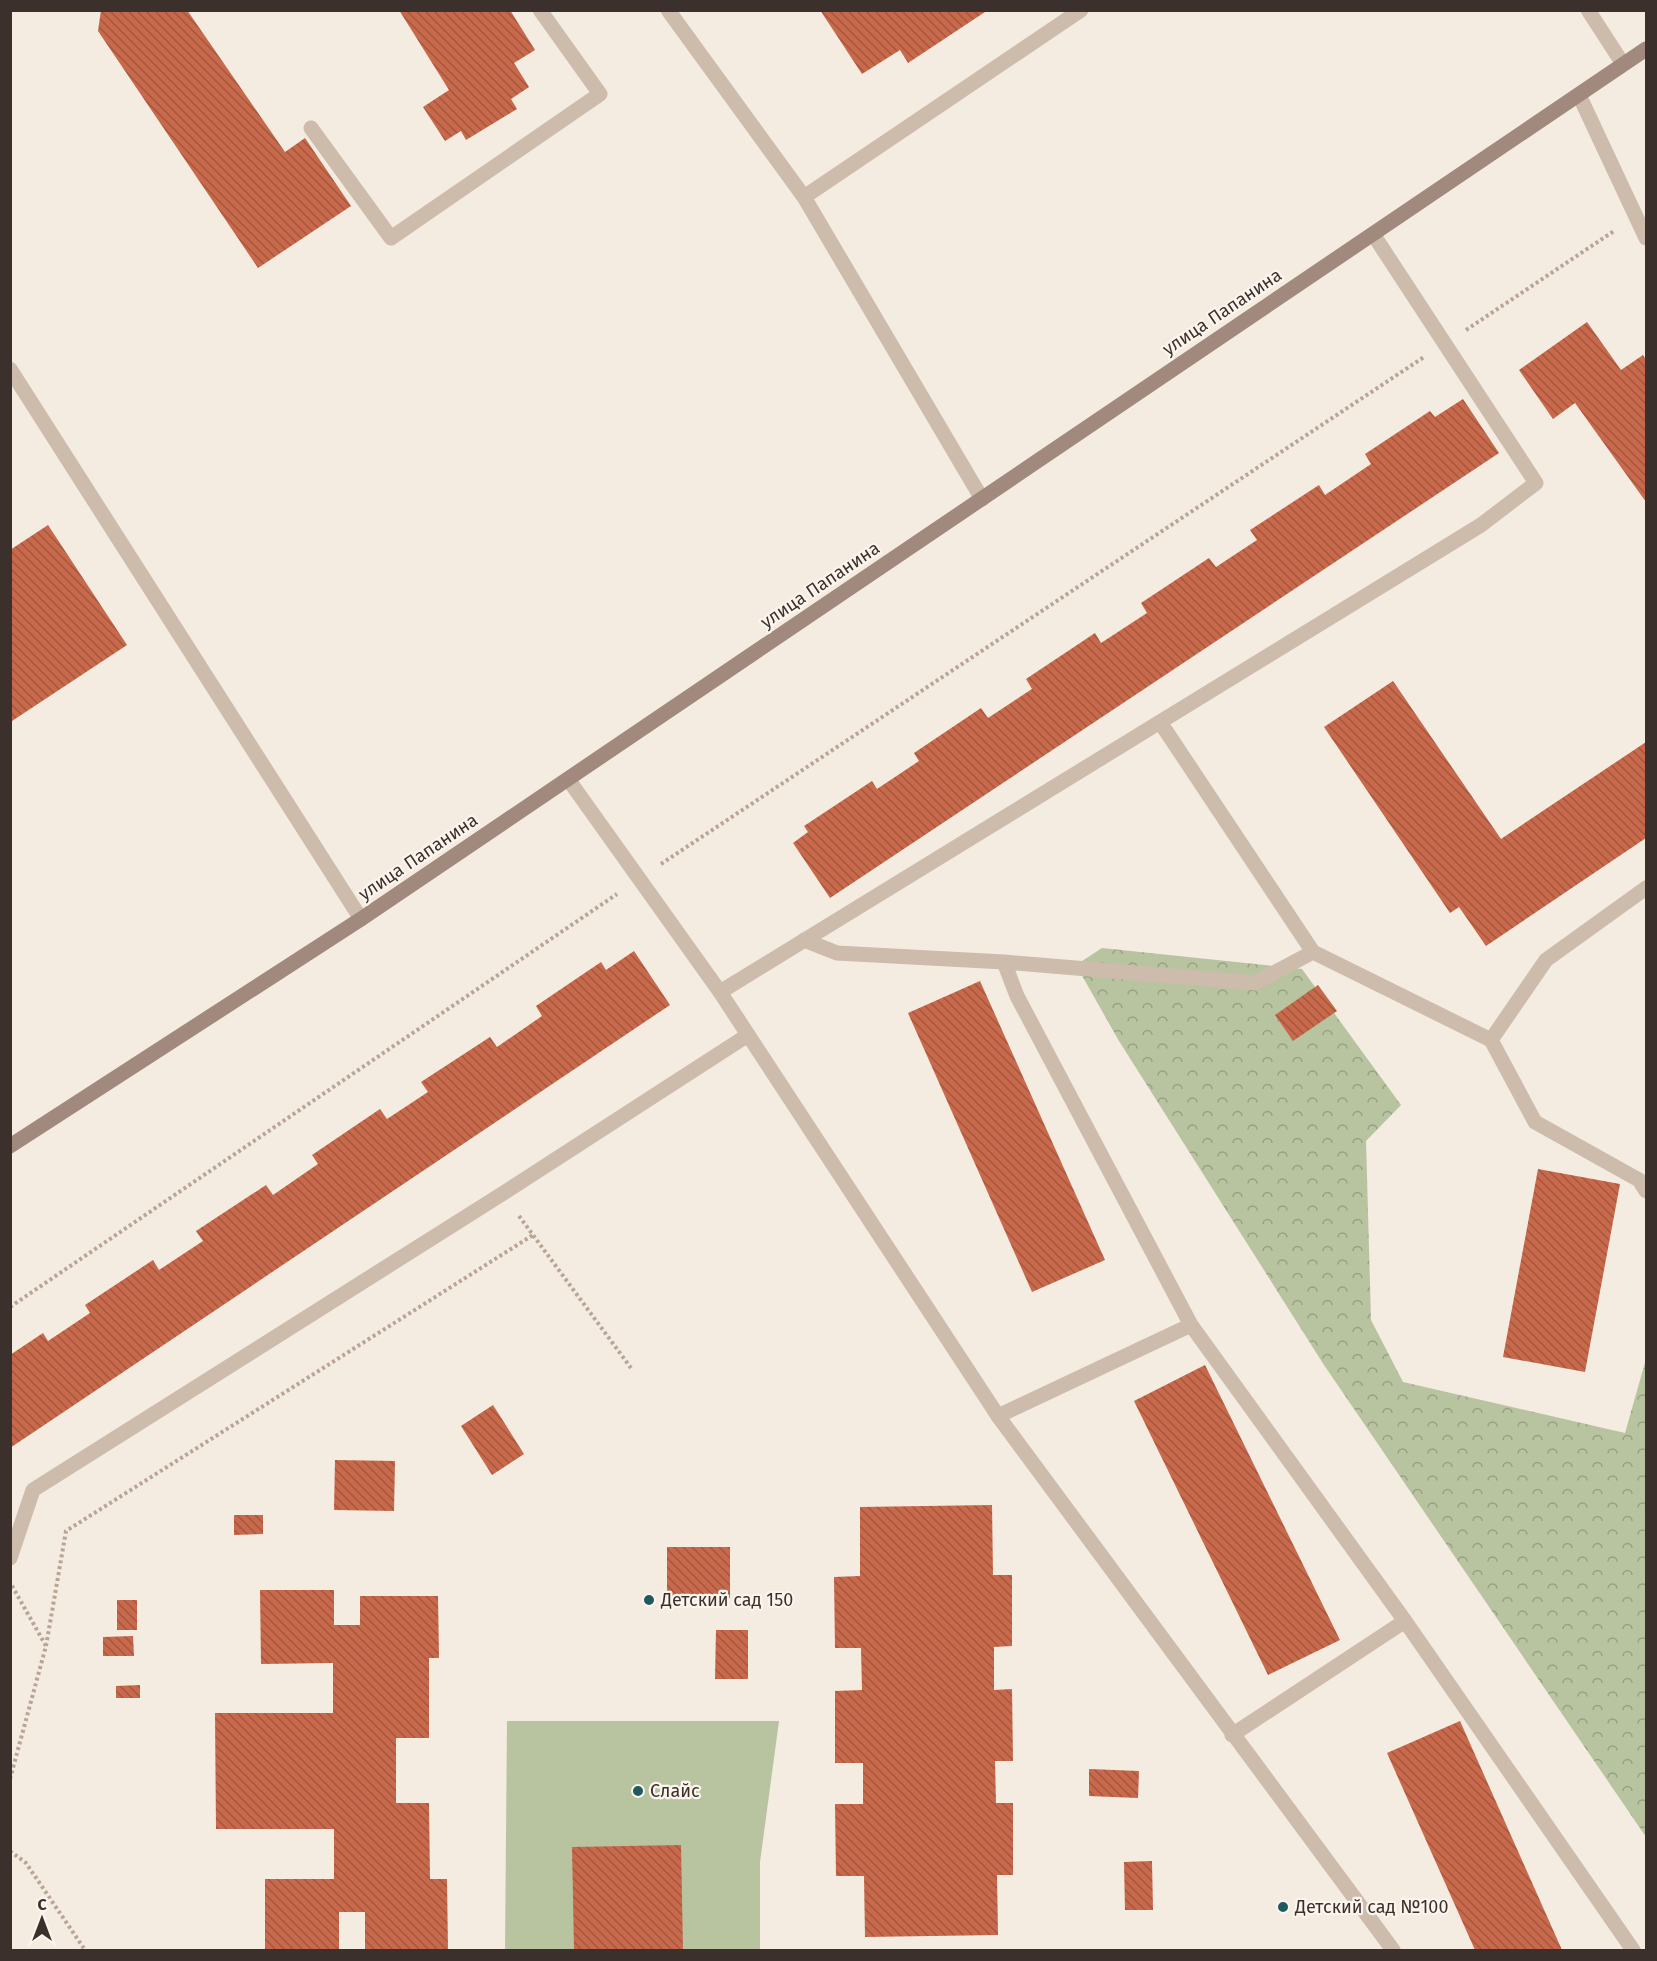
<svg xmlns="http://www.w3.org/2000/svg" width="1657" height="1961" viewBox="0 0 1657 1961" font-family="'Fira Sans',sans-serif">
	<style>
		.park { fill: url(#park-crowns) }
		.pitch { fill: #b8c4a0 }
		.building { fill: url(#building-back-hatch) }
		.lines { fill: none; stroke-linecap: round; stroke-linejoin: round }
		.path { stroke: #b9a596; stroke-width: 4; stroke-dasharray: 3 3; stroke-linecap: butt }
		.lane { stroke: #cdbbac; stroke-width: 15 }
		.street { stroke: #cdbbac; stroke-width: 15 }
		.secondary { stroke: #a18a7d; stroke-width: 15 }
		.poi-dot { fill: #1f5a5e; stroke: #fbf5ee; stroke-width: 2 }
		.labels { text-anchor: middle; stroke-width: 4.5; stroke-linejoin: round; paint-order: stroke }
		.street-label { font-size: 18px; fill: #3b302b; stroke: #fbf5ee }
		.poi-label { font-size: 18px; fill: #3b302b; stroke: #fbf5ee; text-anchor: start }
	</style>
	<defs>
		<pattern id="park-crowns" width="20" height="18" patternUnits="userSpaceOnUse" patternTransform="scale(1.5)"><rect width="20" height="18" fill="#b8c4a0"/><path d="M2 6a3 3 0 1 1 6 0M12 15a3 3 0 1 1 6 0" fill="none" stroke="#97a083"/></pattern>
		<pattern id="building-back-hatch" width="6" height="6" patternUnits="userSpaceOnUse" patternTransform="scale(1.5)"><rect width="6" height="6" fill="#c8694b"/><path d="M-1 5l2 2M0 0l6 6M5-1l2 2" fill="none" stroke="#a4573f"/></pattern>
	</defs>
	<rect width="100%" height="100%" fill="#f4ebe1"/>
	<path class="park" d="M1102,948L1302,969L1401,1105L1366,1141L1371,1320L1403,1382L1625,1433L1646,1359V1837L1324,1365L1119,1041L1076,965Z"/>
	<path class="pitch" d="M507,1721H779L760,1862V1950H505Z"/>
	<path class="building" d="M101,10H187L285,152L305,138L351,206L258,268L98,31Z
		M399,10H510L535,50L514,63L529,87L511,99L517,109L466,140L461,131L445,141L423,107L449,90Z
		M820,10H988L908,63L900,50L862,74Z
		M1587,322L1621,370L1643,355L1646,360V502L1575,403L1553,419L1519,370Z
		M1463,399L1499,453L830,898L793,843L808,832L804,826L872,781L877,789L919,761L914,753L981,708L988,718L1032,689L1026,679L1095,633L1101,643L1147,613L1141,603L1209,558L1216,567L1257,540L1250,530L1319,485L1325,495L1371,464L1365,454L1430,411L1435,417Z
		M48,525L127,645L12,721L10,550Z
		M1393,681L1501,839L1646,742V838L1486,946L1459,907L1450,913L1324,727Z
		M634,951L670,1005L10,1448V1355L43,1333L48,1341L90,1313L85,1305L153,1260L159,1270L203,1241L196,1231L266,1185L273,1195L318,1164L312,1155L380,1109L387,1119L428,1092L421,1082L490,1037L497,1047L542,1016L536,1006L601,962L606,970Z
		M980,981L1105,1260L1032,1292L908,1013Z
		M1318,985L1337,1011L1293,1041L1275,1015Z
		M1538,1169L1620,1184L1585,1372L1503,1357Z
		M1205,1365L1340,1640L1268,1675L1134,1401Z
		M493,1405L524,1454L492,1475L461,1426Z
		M335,1460L395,1461L394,1511L334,1510Z
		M992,1505L993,1575H1012V1646L994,1647V1690L1012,1689L1013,1761H995L996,1803H1013V1875H997L998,1935L865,1937L864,1876H836L835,1804H863V1763H835V1691L862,1690L861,1648H835L834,1577L860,1576V1507Z
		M234,1515H263V1534L234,1535Z
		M667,1547H730V1598H667Z
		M260,1590H334V1625H360V1596H438L439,1658H429V1738H396V1803H429L430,1879H447L448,1950H365V1912H339V1950H265V1879H334V1829H216L215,1713H333V1663L261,1664Z
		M117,1600H137V1630H117Z
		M716,1630H748V1679H715Z
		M133,1636L134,1656H103V1637Z
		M140,1685V1698H116V1686Z
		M1460,1721L1562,1950H1475L1387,1753Z
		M1089,1769L1139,1771L1138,1798L1089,1796Z
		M681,1845L683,1950H574L572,1847Z
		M1152,1861L1153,1910H1125L1124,1862Z"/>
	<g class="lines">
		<path class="path" d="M1466,330L1614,231
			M661,864L1424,357
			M519,1216L631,1368
			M10,1307L617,894
			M46,1646L66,1531L533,1235
			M10,1779L46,1646L11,1584
			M10,1851L26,1863L85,1950"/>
		<path class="lane" d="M668,10L804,197L982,499
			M1588,10L1623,64
			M1579,95L1646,238
			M311,128L391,238L600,94L540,10
			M804,197L1081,10
			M1160,722L1313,952L1491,1040
			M1646,888L1546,960L1491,1040L1535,1122L1639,1180L1646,1191
			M804,940L837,953L1004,962L1255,983L1313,952
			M1004,962L1017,996L1191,1325
			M720,992L1481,525L1536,483L1373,234
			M998,1416L1191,1325L1405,1621L1232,1735
			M10,1558L33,1490L502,1194L748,1035
			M1405,1621L1633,1950"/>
		<path class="street" d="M10,369L361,919
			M568,779L720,992L998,1416L1393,1950"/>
		<path class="secondary" d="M10,1146L361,919L1646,49"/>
	</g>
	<g class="poi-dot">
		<circle cx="649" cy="1600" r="6"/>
		<circle cx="638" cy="1791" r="6"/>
		<circle cx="1283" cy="1907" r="6"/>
	</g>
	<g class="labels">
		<g class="street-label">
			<text transform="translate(1222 312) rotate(-34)" y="6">улица Папанина</text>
			<text transform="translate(820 585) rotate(-34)" y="6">улица Папанина</text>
			<text transform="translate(418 857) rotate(-34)" y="6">улица Папанина</text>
		</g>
		<g class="poi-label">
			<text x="661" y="1606">Детский сад 150</text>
			<text x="650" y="1797">Слайс</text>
			<text x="1295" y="1913">Детский сад №100</text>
		</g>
	</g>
	<rect width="1657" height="1961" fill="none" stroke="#3b302b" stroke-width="24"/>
	<g transform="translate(42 1919)" stroke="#fbf5ee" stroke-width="4.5" paint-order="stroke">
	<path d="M0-4.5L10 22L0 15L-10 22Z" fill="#3b302b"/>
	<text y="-9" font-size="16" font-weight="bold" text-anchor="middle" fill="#3b302b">С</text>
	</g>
</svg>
